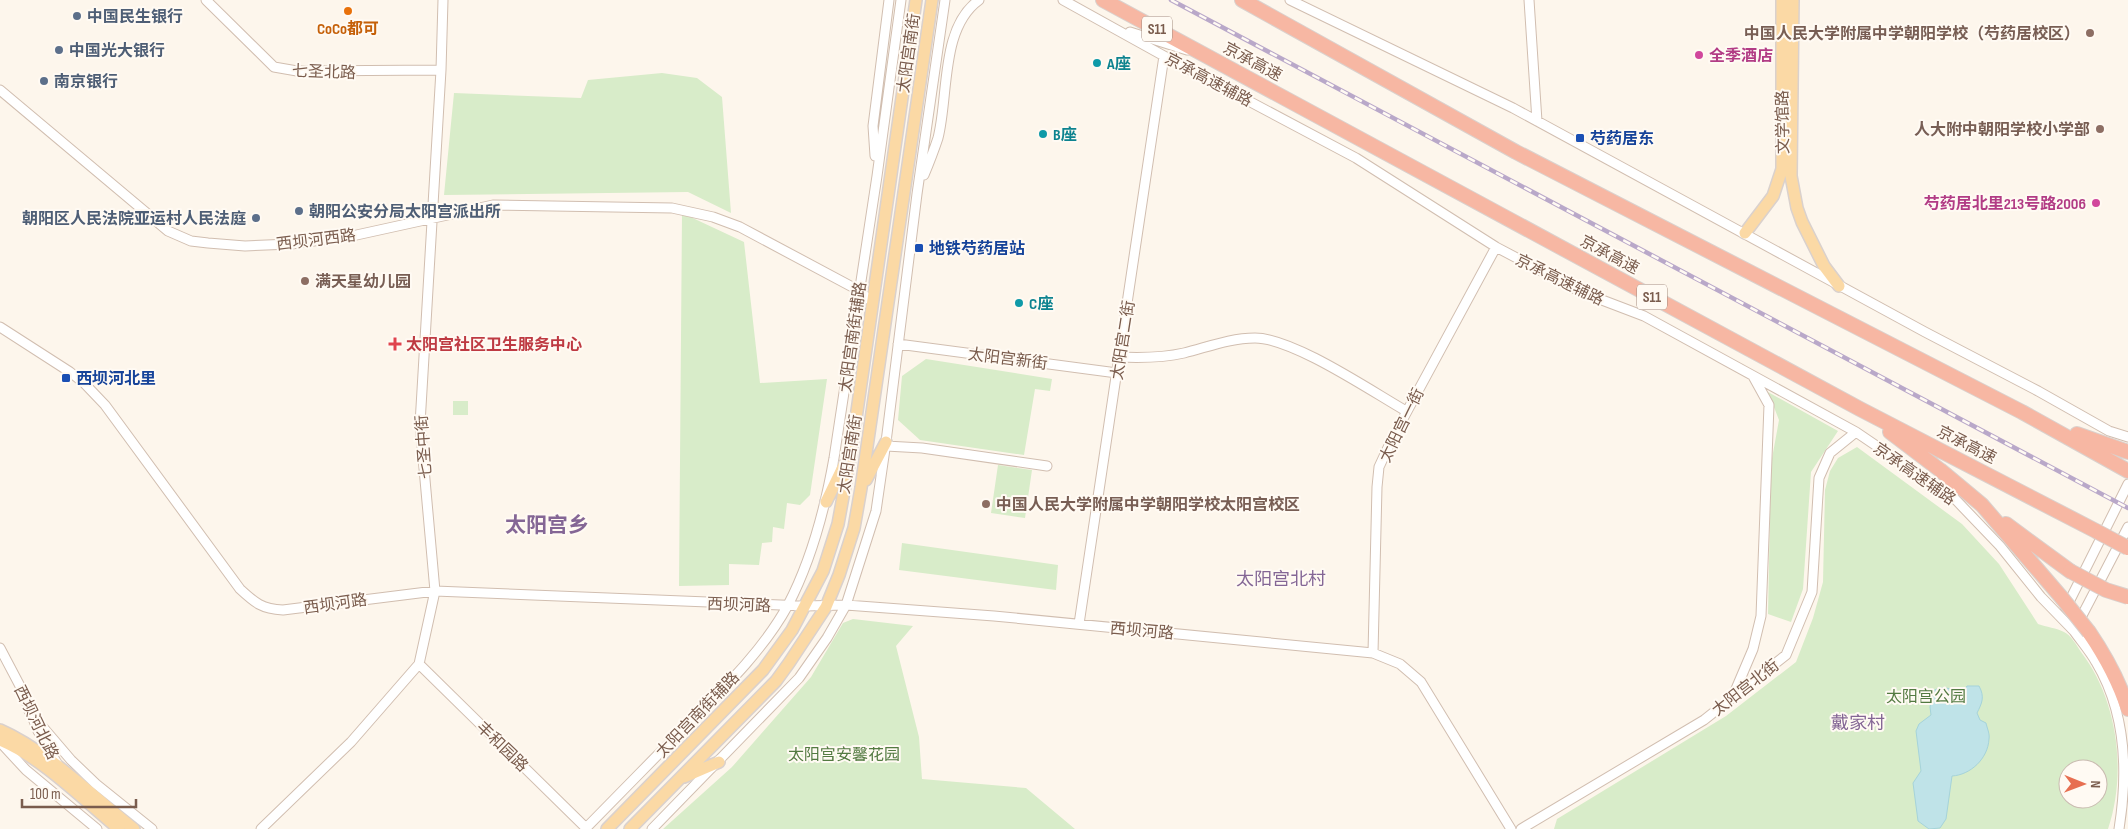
<svg xmlns="http://www.w3.org/2000/svg" width="2128" height="829" viewBox="0 0 2128 829" font-family="'Sofia Sans Condensed','Noto Sans SC',sans-serif">
	<style>
		.green { fill: #d8ecc9; fill-rule: evenodd }
		.water { fill: #bfe3e8; stroke: #a5d3da }
		.lines { fill: none; stroke-linecap: round; stroke-linejoin: round }
		.minor-casing { stroke: #d1beb0; stroke-width: 11 }
		.major-casing { stroke: #dad1cd; stroke-width: 14 }
		.highway-casing { stroke: #dad1cd; stroke-width: 16 }
		.minor { stroke: #fff; stroke-width: 9 }
		.major { stroke: #fbd9a5; stroke-width: 11 }
		.highway { stroke: #f7b7a3; stroke-width: 14 }
		.rail-casing { stroke: #b9a8c9; stroke-width: 4.5 }
		.rail { stroke: #fffaf3; stroke-width: 2.5; stroke-dasharray: 8; stroke-linecap: butt }
		.highway-bridge-casing { stroke: #dad1cd; stroke-width: 16; stroke-linecap: butt }
		.highway-bridge { stroke: #f7b7a3; stroke-width: 14 }
		.food-dot { fill: #e8710a; stroke: #fffaf3; stroke-width: 2 }
		.service-dot { fill: #5c6f8a; stroke: #fffaf3; stroke-width: 2 }
		.education-dot { fill: #8d6e63; stroke: #fffaf3; stroke-width: 2 }
		.hotel-dot { fill: #d1479c; stroke: #fffaf3; stroke-width: 2 }
		.culture-dot { fill: #0f9aa8; stroke: #fffaf3; stroke-width: 2 }
		.transit-dot { fill: #1a4fb4; stroke: #fffaf3; stroke-width: 2 }
		.health-dot { fill: #e0444e; stroke: #fffaf3; stroke-width: 2 }
		.labels { text-anchor: middle; stroke-width: 4; stroke-linejoin: round; paint-order: stroke }
		.shield { fill: #fffaf3; stroke: #a28b7f; stroke-width: 1 }
		.shield-label { font-size: 15px; font-weight: bold; fill: #7a5c4d }
		.service-label { font-size: 16px; font-weight: bold; fill: #4e5e75; stroke: #fffaf3; text-anchor: start }
		.food-label { font-size: 16px; font-weight: bold; fill: #c56008; stroke: #fffaf3 }
		.education-label { font-size: 16px; font-weight: bold; fill: #785e54; stroke: #fffaf3; text-anchor: end }
		.street-label { font-size: 16px; fill: #7a5c4d; stroke: #fffaf3 }
		.hotel-label { font-size: 16px; font-weight: bold; fill: #b23c85; stroke: #fffaf3; text-anchor: start }
		.culture-label { font-size: 16px; font-weight: bold; fill: #0d838f; stroke: #fffaf3; text-anchor: start }
		.transit-label { font-size: 16px; font-weight: bold; fill: #164399; stroke: #fffaf3; text-anchor: start }
		.health-label { font-size: 16px; font-weight: bold; fill: #be3a42; stroke: #fffaf3; text-anchor: start }
		.park-label { font-size: 16px; fill: #537a41; stroke: #fffaf3 }
		.neighbourhood-label { font-size: 18px; fill: #846695; stroke: #fffaf3 }
		.district-label { font-size: 21px; font-weight: bold; fill: #846695; stroke: #fffaf3 }
	</style>
	<rect width="100%" height="100%" fill="#fdf6ec"/>
	<path class="green" d="M662,73L697,78L722,97L731,213L688,192L444,195L454,93L581,98L588,80Z
		M682,213L744,242L760,383L827,379L810,495L800,505L787,503L784,529L773,527L772,542L762,543L759,565L729,564V585L679,586Z
		M926,359L1052,379L1050,391L1035,389L1024,455L920,440L898,420L902,376Z
		M1768,392L1838,431L1811,472L1803,589L1791,622L1768,614L1771,464L1779,420Z
		M453,401H468V415H453Z
		M1857,447L1962,524L1999,564L2038,624C2046,627 2057,628 2064,632C2071,635 2077,646 2081,652C2118,700 2127,773 2108,829H1554L1557,819L1726,716L1796,662L1813,618L1823,582L1825,490L1830,471L1838,458ZM2068,769H2098V799H2068Z
		M998,465L1032,470L1025,518L991,513Z
		M902,543L1058,565L1056,590L899,570Z
		M853,619L913,626L896,646L919,737L922,779L1026,788L1075,829H663L732,767L811,677L843,623Z"/>
	<path class="water" d="M1967,686H1979C1985,697 1982,703 1977,713L1980,720L1986,723C1987,728 1990,734 1989,739C1988,759 1970,775 1952,776L1946,819L1940,828L1929,829L1918,821L1913,783L1921,771L1916,731L1919,724L1931,715L1930,707L1933,691C1942,685 1953,689 1962,693Z"/>
	<g class="lines">
		<defs>
			<path id="minor" d="M206,0L274,67L297,71L441,70
				M1063,0L1164,56L1356,158L1496,247L1581,292L1644,316L1856,432L1956,500L2000,546L2041,597L2074,631
				M1290,0L1513,108L1925,332L2038,391L2109,431L2128,437
				M1529,0L1537,121
				M1130,32L1187,50
				M0,90L168,231L191,241L208,243L245,246L291,244L352,236L493,205L672,208L713,217L740,227L858,290L871,301
				M875,156L873,126L889,0
				M924,175C929,163 934,150 938,138C949,95 940,28 979,0
				M0,327L70,372L84,383L105,405L240,589C255,603 262,609 283,610L435,591L805,606L846,605L994,616L1373,653L1400,664L1421,682L1511,829
				M898,344L1117,373
				M1119,357C1142,358 1162,358 1184,353C1208,347 1230,338 1255,338C1293,338 1371,391 1406,411
				M886,446L922,448L1047,466
				M2066,608L2128,484
				M1079,624L1164,56
				M0,648L20,686L38,731L58,765
				M1373,653L1377,487L1379,467L1392,439L1496,247
				M419,664L586,828
				M1733,696L1753,649L1761,616L1769,405L1753,376
				M29,711L71,760L96,784L152,829
				M0,742L26,770L97,829
				M261,829L351,742L419,664L435,591L420,424L441,70L443,0
				M585,829C620,793 656,757 691,721C726,686 764,649 788,605C812,559 825,509 834,458L877,176L901,0
				M652,829L799,678L827,638L846,605L876,511L886,442L917,194L945,0
				M1521,829L1704,720L1786,655L1812,592L1819,478L1830,453L1856,432
				M2119,829C2128,773 2126,712 2096,662C2090,651 2081,641 2074,631L2128,527"/>
			<path id="major" d="M1793,0L1791,176L1797,208L1802,222L1824,266L1839,286
				M1745,233L1773,196L1782,169V0
				M866,480L886,442
				M826,502L844,465
				M0,730C46,750 94,797 134,829
				M0,740C40,756 85,801 119,829
				M684,777L719,762
				M607,829L763,670L792,630L823,571L838,524L851,453L916,0
				M630,829L776,681L789,663L826,607L839,575L854,528L861,488L932,0"/>
			<path id="highway" d="M1103,0L1860,409L2096,531
				M1242,0L1516,152L2022,412L2128,471
				M1890,432L1940,470L1982,505L2062,598
				M2077,434L2128,452
				M2006,524L2070,571
				M2089,632C2106,657 2119,681 2128,709"/>
		</defs>
		<use href="#minor" class="minor-casing"/>
		<use href="#major" class="major-casing"/>
		<use href="#highway" class="highway-casing"/>
		<use href="#minor" class="minor"/>
		<use href="#major" class="major"/>
		<use href="#highway" class="highway"/>
		<defs>
			<path id="rail" d="M1171,0L2128,508"/>
		</defs>
		<use href="#rail" class="rail-casing"/>
		<use href="#rail" class="rail"/>
		<defs>
			<path id="highway-bridge" d="M2096,531L2128,548
				M2070,571L2106,590L2128,597
				M2062,598L2089,632"/>
		</defs>
		<use href="#highway-bridge" class="highway-bridge-casing"/>
		<use href="#highway-bridge" class="highway-bridge"/>
	</g>
	<circle class="food-dot" cx="348" cy="11" r="5"/>
	<g class="service-dot">
		<circle cx="77" cy="16" r="5"/>
		<circle cx="59" cy="50" r="5"/>
		<circle cx="44" cy="81" r="5"/>
		<circle cx="299" cy="211" r="5"/>
		<circle cx="256" cy="218" r="5"/>
	</g>
	<g class="education-dot">
		<circle cx="2090" cy="33" r="5"/>
		<circle cx="2100" cy="129" r="5"/>
		<circle cx="305" cy="281" r="5"/>
		<circle cx="986" cy="504" r="5"/>
	</g>
	<g class="hotel-dot">
		<circle cx="1699" cy="55" r="5"/>
		<circle cx="2096" cy="203" r="5"/>
	</g>
	<g class="culture-dot">
		<circle cx="1097" cy="63" r="5"/>
		<circle cx="1043" cy="134" r="5"/>
		<circle cx="1019" cy="303" r="5"/>
	</g>
	<g class="transit-dot">
		<rect x="1575" y="133" width="10" height="10" rx="2.5"/>
		<rect x="914" y="243" width="10" height="10" rx="2.5"/>
		<rect x="61" y="373" width="10" height="10" rx="2.5"/>
	</g>
	<path class="health-dot" d="M392.5 336.5h5v5h5v5h-5v5h-5v-5h-5v-5h5z"/>
	<g class="labels">
		<g class="shield">
			<rect x="1142" y="16.5" width="30" height="25" rx="4"/>
			<rect x="1637" y="284.5" width="30" height="25" rx="4"/>
		</g>
		<g class="shield-label">
			<text x="1157" y="34">S11</text>
			<text x="1652" y="302">S11</text>
		</g>
		<g class="service-label">
			<text x="87" y="22">中国民生银行</text>
			<text x="69" y="56">中国光大银行</text>
			<text x="54" y="87">南京银行</text>
			<text x="309" y="217">朝阳公安分局太阳宫派出所</text>
			<text x="246" y="224" text-anchor="end">朝阳区人民法院亚运村人民法庭</text>
		</g>
		<g class="food-label">
			<text x="348" y="34">CoCo都可</text>
		</g>
		<g class="education-label">
			<text x="2080" y="39">中国人民大学附属中学朝阳学校（芍药居校区）</text>
			<text x="2090" y="135">人大附中朝阳学校小学部</text>
			<text x="315" y="287" text-anchor="start">满天星幼儿园</text>
			<text x="996" y="510" text-anchor="start">中国人民大学附属中学朝阳学校太阳宫校区</text>
		</g>
		<g class="street-label">
			<text transform="translate(908 53) rotate(-82)" y="6">太阳宫南街</text>
			<text transform="translate(1253 61) rotate(28)" y="6">京承高速</text>
			<text transform="translate(324 71) rotate(2)" y="6">七圣北路</text>
			<text transform="translate(1209 79) rotate(28)" y="6">京承高速辅路</text>
			<text transform="translate(1782 122) rotate(-91)" y="6">文学馆路</text>
			<text transform="translate(316 239) rotate(-7)" y="6">西坝河西路</text>
			<text transform="translate(1610 254) rotate(28)" y="6">京承高速</text>
			<text transform="translate(1560 279) rotate(26)" y="6">京承高速辅路</text>
			<text transform="translate(852 337) rotate(-82)" y="6">太阳宫南街辅路</text>
			<text transform="translate(1122 340) rotate(-81)" y="6">太阳宫二街</text>
			<text transform="translate(1008 358) rotate(7)" y="6">太阳宫新街</text>
			<text transform="translate(1401 425) rotate(-64)" y="6">太阳宫一街</text>
			<text transform="translate(1967 444) rotate(27)" y="6">京承高速</text>
			<text transform="translate(423 447) rotate(-94)" y="6">七圣中街</text>
			<text transform="translate(849 454) rotate(-81)" y="6">太阳宫南街</text>
			<text transform="translate(1915 473) rotate(35)" y="6">京承高速辅路</text>
			<text transform="translate(335 603) rotate(-8)" y="6">西坝河路</text>
			<text transform="translate(739 604) rotate(2)" y="6">西坝河路</text>
			<text transform="translate(1142 630) rotate(5)" y="6">西坝河路</text>
			<text transform="translate(1745 687) rotate(-38)" y="6">太阳宫北街</text>
			<text transform="translate(697 714) rotate(-46)" y="6">太阳宫南街辅路</text>
			<text transform="translate(37 722) rotate(64)" y="6">西坝河北路</text>
			<text transform="translate(503 746) rotate(44)" y="6">丰和园路</text>
		</g>
		<g class="hotel-label">
			<text x="1709" y="61">全季酒店</text>
			<text x="2086" y="209" text-anchor="end">芍药居北里213号路2006</text>
		</g>
		<g class="culture-label">
			<text x="1107" y="69">A座</text>
			<text x="1053" y="140">B座</text>
			<text x="1029" y="309">C座</text>
		</g>
		<g class="transit-label">
			<text x="1590" y="144">芍药居东</text>
			<text x="929" y="254">地铁芍药居站</text>
			<text x="76" y="384">西坝河北里</text>
		</g>
		<g class="health-label">
			<text x="406" y="350">太阳宫社区卫生服务中心</text>
		</g>
		<g class="park-label">
			<text x="1926" y="702">太阳宫公园</text>
			<text x="844" y="760">太阳宫安馨花园</text>
		</g>
		<g class="neighbourhood-label">
			<text x="1281" y="585">太阳宫北村</text>
			<text x="1858" y="729">戴家村</text>
		</g>
		<g class="district-label">
			<text x="547" y="532">太阳宫乡</text>
		</g>
	</g>
	<g transform="translate(2083 784) rotate(91)"><circle r="24" fill="#fffaf3" stroke="#cabbb1"/>
	<path d="M0-4L9 19L0 12L-9 19Z" fill="#e76f51"/>
	<text y="-8" font-size="14" font-weight="bold" text-anchor="middle" fill="#7a5c4d">N</text>
	</g>
	<path d="M22 799v8h114v-8" fill="none" stroke="#7a5c4d" stroke-width="2.5"/>
	<text x="30" y="799" font-size="15" fill="#7a5c4d" stroke="#fffaf3" stroke-width="4" paint-order="stroke">100 m</text>
</svg>
